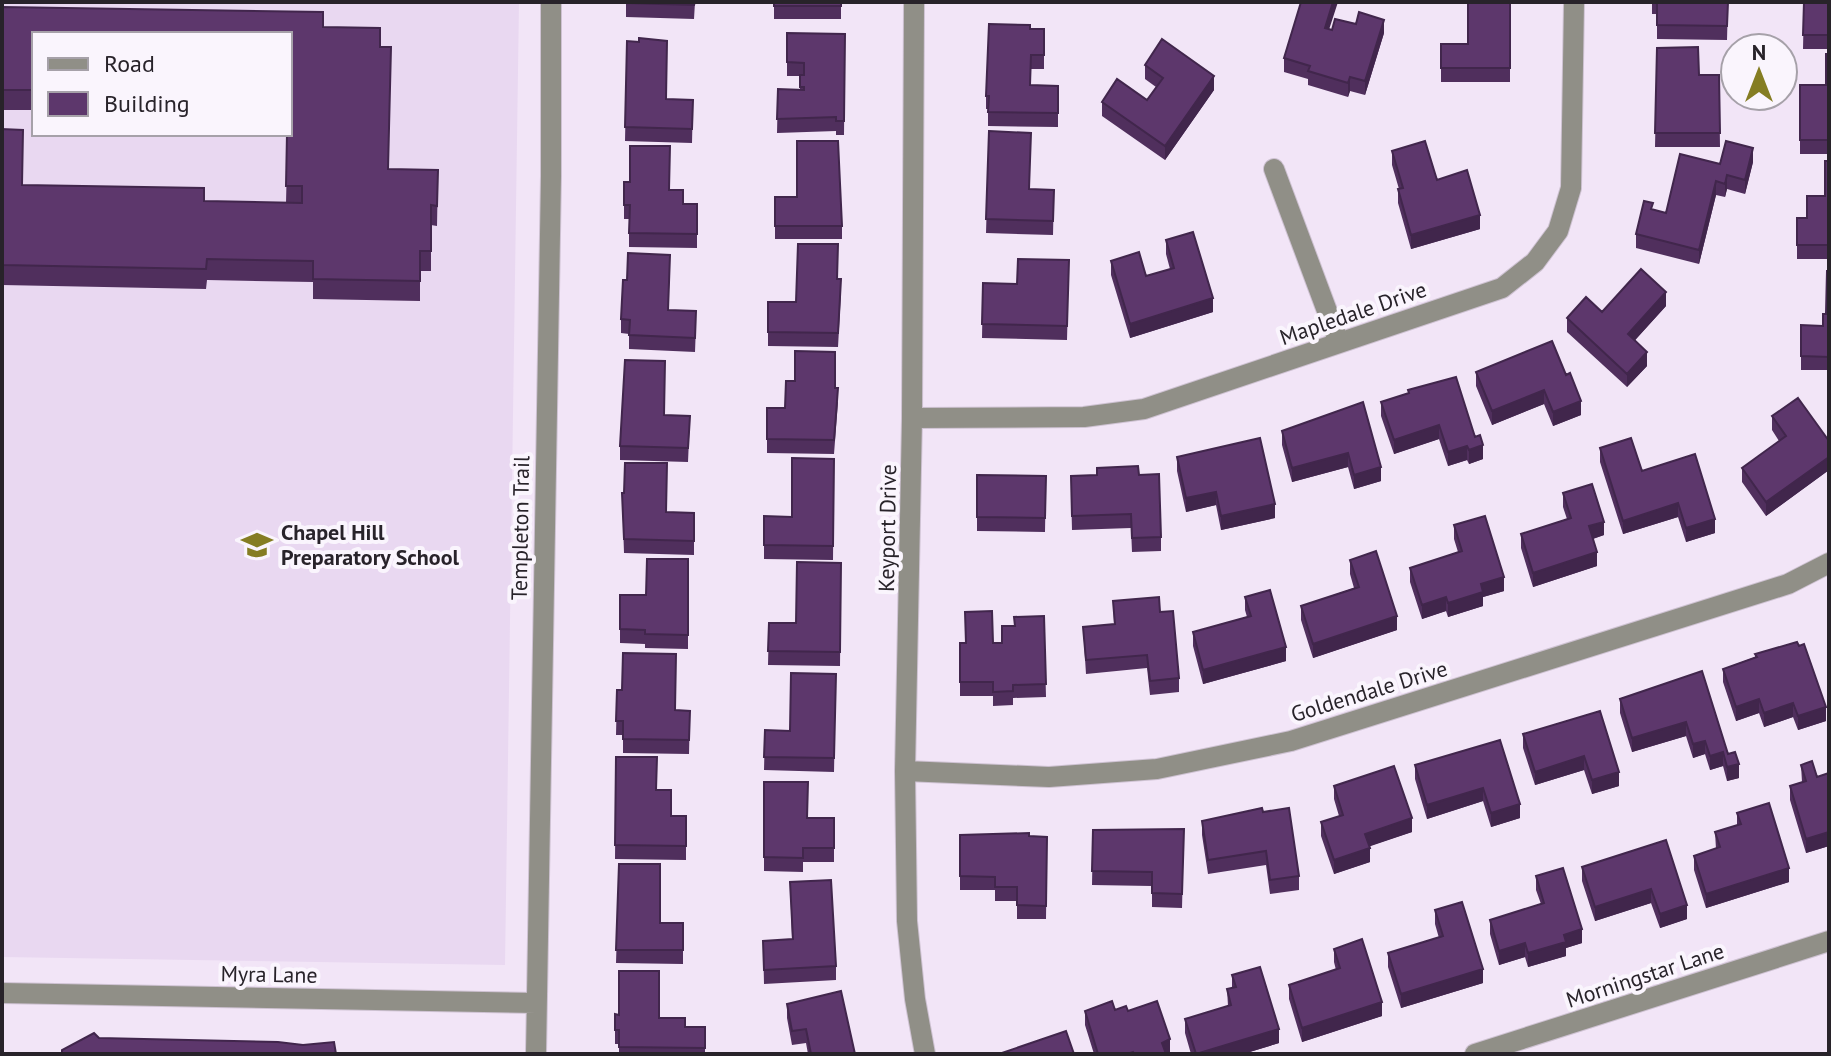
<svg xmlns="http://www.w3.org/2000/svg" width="1831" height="1056" viewBox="0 0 1831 1056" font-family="'PT Sans',sans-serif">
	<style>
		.built { fill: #e9d8f1; fill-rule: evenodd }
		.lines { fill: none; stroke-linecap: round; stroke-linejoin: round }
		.minor-casing { stroke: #cec2d2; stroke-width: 22 }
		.minor { stroke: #908f87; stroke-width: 20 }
		.wall { fill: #502f5d }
		.shaded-wall { fill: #41264c }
		.building { fill: #5d376c; stroke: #41264c; stroke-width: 2 }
		.labels { text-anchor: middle; stroke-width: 8; stroke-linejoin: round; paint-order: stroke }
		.street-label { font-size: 22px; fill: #28232a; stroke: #faf5fd }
		.poi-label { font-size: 22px; font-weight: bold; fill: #28232a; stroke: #faf5fd; text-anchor: start }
	</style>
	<rect width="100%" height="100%" fill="#f2e5f7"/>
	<path class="built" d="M2,2H519L505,965L2,957ZM34,34H290V134H34Z"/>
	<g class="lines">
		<defs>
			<path id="minor" d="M914,2L912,418L905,771L907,921L915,999L925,1054
				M1274,169L1339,343
				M912,418L1084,417L1144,409L1502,288L1535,262L1558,231L1571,188L1574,2
				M905,771L1049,777L1157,769L1291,741L1788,584L1829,563
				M2,993L536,1003
				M536,1054L551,176V2
				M1475,1054L1829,941"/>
		</defs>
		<use href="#minor" class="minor-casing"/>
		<use href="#minor" class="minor"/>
	</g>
	<path class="wall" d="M626,2H695L694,19L626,17Z
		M774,2H841V19H774Z
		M1510,2V82H1441V44H1468Z
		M1652,2H1728L1727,40L1657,39V14H1652Z
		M1804,2H1829V49H1803Z
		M2,7L323,27L380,47L389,169L438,170L437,226L431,225V271H420V301L313,299V282L207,280L206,289L2,285V129L23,185L204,201L286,203L290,34H34V110H2Z
		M1030,29H1044V69H1031L1030,85L1058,86V127L988,126V109H986V96Z
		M787,33L845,34L844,135H836V131L777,133L778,89L800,90V76H787Z
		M1384,33L1365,95L1350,91L1348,97L1308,85V79L1284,72V58Z
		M627,41L666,99L693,100L692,143L625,141Z
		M1657,48L1699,75H1719L1720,147H1655Z
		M1829,54V154H1800V85H1826Z
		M1145,65L1214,90L1165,160L1102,116V102L1147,100L1156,87L1145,79Z
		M989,131L1029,189L1054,190L1053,235L986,233Z
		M1392,151L1437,180L1480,229L1411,249L1398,203V189H1399L1392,165Z
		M1829,161V259H1797V218H1807L1825,196Z
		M1753,162L1745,194L1727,189L1725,197L1716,195L1699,264L1636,248V234L1653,209L1666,213L1720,164Z
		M669,190L683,204H697V248L629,247V219H624V205Z
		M775,197H797L842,226V239H775Z
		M1166,240L1213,312L1130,338L1111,275V261L1146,276L1170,269L1166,254Z
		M1069,260L1067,340L982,338L983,283L1017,284Z
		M670,269L668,310L696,325L695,352L629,349V334L621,333V319L627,280Z
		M1829,271V370H1801V325L1823,326L1826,314Z
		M837,279L841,293L838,347L768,346V302H796Z
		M1666,306L1635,340L1647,366L1627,387L1567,332V318L1602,312Z
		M1476,372L1566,375L1581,415L1553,426L1544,404L1492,425L1476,386Z
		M1408,390L1483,459L1469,464L1467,460L1448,466L1439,439L1394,454L1381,416V402L1408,393Z
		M838,402L834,454L767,453V408H785Z
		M1363,402L1381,481L1354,489L1348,467L1292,482L1282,445V431Z
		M664,415L690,416L688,462L620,460V446Z
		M1772,416L1829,441V470L1766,516L1742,482V468L1779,441L1772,430Z
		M1600,448L1642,471L1715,533L1686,542L1678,517L1623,534L1600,462Z
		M1177,457L1275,518L1221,530L1216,505L1186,512L1177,471Z
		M834,459L833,560L764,559V516L792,517Z
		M977,475L1046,476L1045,532L977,531Z
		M1139,475L1161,537V551L1132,552L1131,528L1072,530L1071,490Z
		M622,493L666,512L694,513V555L624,553Z
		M1563,493L1604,535L1593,539L1597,566L1533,587L1521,548V534L1567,519L1563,507Z
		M1454,525L1504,591L1483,597V606L1448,617L1446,611L1422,619L1410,582V568L1458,552L1454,539Z
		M688,559V649L645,648V644L620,643V595H646Z
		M1350,560L1397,630L1313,658L1301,620V606L1354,588L1350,574Z
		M841,563L840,666L768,665L769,623H796Z
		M1245,597L1286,661L1203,684L1193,646V632L1247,617L1245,610Z
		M1113,601L1160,612L1179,678V692L1150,695L1147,668L1086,674L1083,627L1114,624Z
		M1044,616L1046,697L1013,698V705L993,706V696H960V643H1002L1014,626Z
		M1755,654L1826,721L1798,730L1793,717L1764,727L1759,713L1736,721L1723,682V669L1755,657Z
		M1702,671L1728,754L1739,778L1727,781L1723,766L1710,770L1705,754L1693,758L1686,736L1632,752L1620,713V699Z
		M836,674L834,772L764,770L765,730L790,731Z
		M617,690H622L675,710L690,711L689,754L623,753V735H616Z
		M1600,711L1619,786L1592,794L1584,770L1535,785L1523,748V734Z
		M1500,740L1520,818L1491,827L1483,801L1427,819L1415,779V765Z
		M616,757L656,790L671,816H686V860L615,859Z
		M1801,765L1817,777L1829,773V846L1806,853L1790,800V786L1802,782Z
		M764,782L808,818H834V862H803V872L764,871Z
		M1334,786L1412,832L1369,846L1370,862L1334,874L1321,836V822L1339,816L1334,799Z
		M1263,812L1299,876V890L1270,894L1266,865L1208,874L1202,835V821Z
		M1737,813L1789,882L1706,908L1694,870V856L1716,849L1715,832L1737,825Z
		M1184,829L1182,908L1152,907V886L1092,885L1093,830Z
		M960,835L1047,837L1046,919H1017V901H995V890H960Z
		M1666,840L1687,919L1660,928L1651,903L1595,921L1582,881V867Z
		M619,864L660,923H683V964L616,963Z
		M1536,876L1582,943L1566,948V956L1528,967L1525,957L1499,965L1490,934V920L1541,904L1536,890Z
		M790,882L836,966V980L764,984L763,941L792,939Z
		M1435,910L1483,983L1401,1008L1388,967V953L1439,938L1435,924Z
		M1334,949L1382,1016L1302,1042L1289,999V985L1336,970L1334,962Z
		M1232,975L1279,1043L1243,1054H1191L1185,1033V1019L1228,1006L1227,989L1232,988Z
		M787,1004L855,1054H808L806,1043L792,1045L787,1018Z
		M1115,1010L1128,1011L1170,1053L1094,1054L1085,1025V1011Z
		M615,1014L659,1018L685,1027H705V1054H619V1044H615Z"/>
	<path class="shaded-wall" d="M1333,2H1338L1325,42V28Z
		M1384,20V33L1365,95V81Z
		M1214,76V90L1165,160V146Z
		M1350,77V91L1348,97V83Z
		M1753,148V162L1745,194V180Z
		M1727,175V189L1725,197V184Z
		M1716,181V195L1699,264V250Z
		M1480,215V229L1411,249V235Z
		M1666,292V306L1628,348V334Z
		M1213,298V312L1130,338V324Z
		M1647,352V366L1627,387V374Z
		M1544,390V404L1492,425V411Z
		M1581,401V415L1553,426V412Z
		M1439,425V439L1394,454V440Z
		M1483,445V459L1469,464V450Z
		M1467,446V460L1448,466V452Z
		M1348,453V467L1292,482V468Z
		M1829,457V470L1766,516V502Z
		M1381,467V481L1354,489V475Z
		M1216,492V505L1186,512V498Z
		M1678,503V517L1623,534V521Z
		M1275,504V518L1221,530V516Z
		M1715,519V533L1686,542V528Z
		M1604,522V535L1589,540V526Z
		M1597,552V566L1533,587V573Z
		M1504,577V591L1483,597V606L1448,617V603L1481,584Z
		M1446,597V611L1422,619V605Z
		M1397,616V630L1313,658V644Z
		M1286,647V661L1203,684V670Z
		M1759,699V713L1736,721V707Z
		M1793,703V717L1764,727V713Z
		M1826,707V721L1798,730V716Z
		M1686,722V736L1632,752V738Z
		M1705,741V754L1693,758V744Z
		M1723,752V766L1710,770V756Z
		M1584,756V770L1535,785V772Z
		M1739,764V778L1727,781V767Z
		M1619,772V786L1592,794V780Z
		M1483,788V801L1427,819V805Z
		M1520,804V818L1491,827V813Z
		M1412,818V832L1365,848V834Z
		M1829,832V846L1806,853V839Z
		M1370,848V862L1334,874V860Z
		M1789,868V882L1706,908V894Z
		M1651,889V903L1595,921V907Z
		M1687,905V919L1660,928V914Z
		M1582,929V943L1566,948V956L1528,967V953L1564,935Z
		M1525,943V957L1499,965V951Z
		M1483,969V983L1401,1008V994Z
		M1382,1002V1016L1302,1042V1028Z
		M1279,1029V1043L1243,1054H1197Z
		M1170,1039V1053L1162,1054V1043Z"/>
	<path class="building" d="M626,2H695L694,5L626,3Z
		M774,2H841V6H774Z
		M1301,2H1333L1325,28L1332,30L1335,19L1356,24L1359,12L1384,20L1365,81L1350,77L1348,83L1308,71L1310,66L1284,58Z
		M1468,2H1510V68H1441V44H1468Z
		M1657,2H1728L1727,26L1657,25Z
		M1804,2H1829V35H1803Z
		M2,7L323,12V27L380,28V47H391L388,169L438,170L437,206L431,205V251H420V281L313,279V261L207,259L206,269L2,265V129L23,130L22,185L204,188V201L302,203V186H286L287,134H290V34H34V90H2Z
		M989,24L1030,25V29H1044V55H1031L1030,85L1058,86V113L988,112L989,96H986Z
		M787,33L845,34L844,121H836V117L777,119L778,89L804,90V87H800V75H804V63L787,62Z
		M639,38L667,41L666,99L693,100L692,129L625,127L627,41L639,42Z
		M1162,39L1214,76L1165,146L1102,102L1117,79L1147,100L1163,78L1145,65Z
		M1698,47L1699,75H1719L1720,133H1655L1657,48Z
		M1826,54H1829V140H1800V85H1826Z
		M989,131L1031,133L1029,189L1054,190L1053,221L986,219Z
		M797,141H838L842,226H775V197H797Z
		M1425,141L1437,180L1467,170L1480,215L1411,235L1398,189L1403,188L1392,151Z
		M1726,141L1753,148L1745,180L1727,175L1725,184L1716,181L1699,250L1636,234L1644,201L1653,203L1651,209L1666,213L1680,154L1720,164Z
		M630,146H670L669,190H683V204H697V234L629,233L630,205H624V182H630Z
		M1825,161H1829V245H1797V218H1807V196H1825Z
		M1193,232L1213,298L1130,324L1111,261L1139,252L1146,276L1174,268L1166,240Z
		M798,244H838L837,279H841L838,333L768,332V302H796Z
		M628,253L670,255L668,310L696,311L695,338L629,335L630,320L621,319L623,280H627Z
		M1018,259L1069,260L1067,326L982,324L983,283L1017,284Z
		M1641,269L1666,292L1628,334L1647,352L1627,374L1567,318L1586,297L1602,312Z
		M1827,271H1829V357L1801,356V325L1823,326V314H1826Z
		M1552,341L1566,375L1570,373L1581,401L1553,412L1544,390L1492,411L1476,372Z
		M795,351L835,352V388H838L834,440L767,439V408H785L786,381H795Z
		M625,360L665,361L664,415L690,416L688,448L620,446Z
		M1456,377L1475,437L1480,435L1483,445L1469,450L1467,446L1448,452L1439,425L1394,440L1381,402L1409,393L1408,390Z
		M1798,398L1829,441V457L1766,502L1742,468L1786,436L1772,416Z
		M1363,402L1381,467L1354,475L1348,453L1292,468L1282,431Z
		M1260,438L1275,504L1221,516L1216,492L1186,498L1177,457Z
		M1631,438L1642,471L1695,454L1715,519L1686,528L1678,503L1623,521L1600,448Z
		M792,458L834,459L833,546L764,545V516L792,517Z
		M625,463H667L666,512L694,513V541L624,539L622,493H624Z
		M1138,466L1139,475L1159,474L1161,537L1132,538L1131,514L1072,516L1071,476L1097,475V468Z
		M977,475L1046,476L1045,518L977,517Z
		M1592,484L1604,522L1589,526L1597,552L1533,573L1521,534L1571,518L1563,493Z
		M1485,516L1504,577L1481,584L1483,592L1448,603L1446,597L1422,605L1410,568L1462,551L1454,525Z
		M1376,551L1397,616L1313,644L1301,606L1359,587L1350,560Z
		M647,559H688V635L645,634V630L620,629V595H646Z
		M797,562L841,563L840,652L768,651L769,623H796Z
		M1270,590L1286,647L1203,670L1193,632L1251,616L1245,597Z
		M1159,597L1160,612L1173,611L1179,678L1150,681L1147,655L1086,660L1083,627L1115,624L1113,601Z
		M992,611L993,643H1002V626H1015L1014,617L1044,616L1046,684L1013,685V691L993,692V682H960V643H966L965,612Z
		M1797,642L1799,646L1804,644L1826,707L1798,716L1793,703L1764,713L1759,699L1736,707L1723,669L1757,657L1755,654Z
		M623,653L676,654L675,710L690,711L689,740L623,739V721H616L617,690H622Z
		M1702,671L1728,754L1735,752L1739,764L1727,767L1723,752L1710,756L1705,741L1693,744L1686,722L1632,738L1620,699Z
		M791,673L836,674L834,758L764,757L765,730L790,731Z
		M1600,711L1619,772L1592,780L1584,756L1535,772L1523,734Z
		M1500,740L1520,804L1491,813L1483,788L1427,805L1415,765Z
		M616,757H657L656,790H671V816H686V846L615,845Z
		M1812,761L1817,777L1829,773V832L1806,839L1790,786L1806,781L1801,765Z
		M1394,766L1412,818L1365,834L1370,848L1334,860L1321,822L1343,815L1334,786Z
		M764,782H808L807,818H834V848H803V858L764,857Z
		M1769,803L1789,868L1706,894L1694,856L1720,847L1715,832L1741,824L1737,813Z
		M1262,808L1263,812L1289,808L1299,876L1270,880L1266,851L1208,860L1202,821Z
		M1184,829L1182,894L1152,893V872L1092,871L1093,830Z
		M1029,833V836L1047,837L1046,906L1017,905V887H995V877L960,876V835Z
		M1666,840L1687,905L1660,914L1651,889L1595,907L1582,867Z
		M619,864H660V923H683V950H616Z
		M1563,868L1582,929L1564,935L1566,942L1528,953L1525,943L1499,951L1490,920L1544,903L1536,876Z
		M831,880L836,966L764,970L763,941L793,939L790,882Z
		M1462,902L1483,969L1401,994L1388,953L1443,936L1435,910Z
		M1362,939L1382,1002L1302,1028L1289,985L1340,968L1334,949Z
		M1260,967L1279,1029L1196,1054L1185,1019L1231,1005L1227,989L1236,987L1232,975Z
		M619,971H659V1018H685V1027H705V1048L619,1047V1030H615V1014L619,1015Z
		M841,991L855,1054H811L806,1029L792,1031L787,1004Z
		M1112,1001L1115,1010L1126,1006L1128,1011L1157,1001L1170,1039L1162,1043L1166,1054H1134L1133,1052L1127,1054H1098L1085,1011Z
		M1066,1031L1074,1054H999Z
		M94,1033L99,1038L278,1042L303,1045L334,1042L336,1054H62V1050Z"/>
	<defs>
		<symbol id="school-bare" viewBox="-9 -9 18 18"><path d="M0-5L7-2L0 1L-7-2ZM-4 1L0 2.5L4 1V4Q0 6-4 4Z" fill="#857d23" stroke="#faf5fd" stroke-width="2.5" paint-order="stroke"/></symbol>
	</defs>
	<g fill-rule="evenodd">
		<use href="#school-bare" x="235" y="523" width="44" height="44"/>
	</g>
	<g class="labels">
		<g class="street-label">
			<text transform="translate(1353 313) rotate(-19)" y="8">Mapledale Drive</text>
			<text transform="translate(520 528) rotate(-89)" y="8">Templeton Trail</text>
			<text transform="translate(887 528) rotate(-89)" y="8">Keyport Drive</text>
			<text transform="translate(1369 691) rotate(-17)" y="8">Goldendale Drive</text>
			<text transform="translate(269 974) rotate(1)" y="8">Myra Lane</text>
			<text transform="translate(1645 975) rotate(-18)" y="8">Morningstar Lane</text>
		</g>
		<g class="poi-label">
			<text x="281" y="540">Chapel Hill<tspan x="281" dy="25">Preparatory School</tspan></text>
		</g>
	</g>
	<rect width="1831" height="1056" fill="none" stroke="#28232a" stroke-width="8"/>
	<rect x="32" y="32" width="260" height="104" fill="#faf5fd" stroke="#a6a1a9" stroke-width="2"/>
	<rect x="48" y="58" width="40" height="12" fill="#908f87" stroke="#a6a1a9" stroke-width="2"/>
	<text x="104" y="72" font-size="24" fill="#28232a">Road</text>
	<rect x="48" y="92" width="40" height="24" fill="#5d376c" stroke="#a6a1a9" stroke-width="2"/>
	<text x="104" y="112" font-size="24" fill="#28232a">Building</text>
	<g transform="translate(1759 72)"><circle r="38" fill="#faf5fd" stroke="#a6a1a9" stroke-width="2"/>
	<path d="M0-6L14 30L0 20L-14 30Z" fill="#857d23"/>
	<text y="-12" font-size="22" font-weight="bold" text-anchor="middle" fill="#28232a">N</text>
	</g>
</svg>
